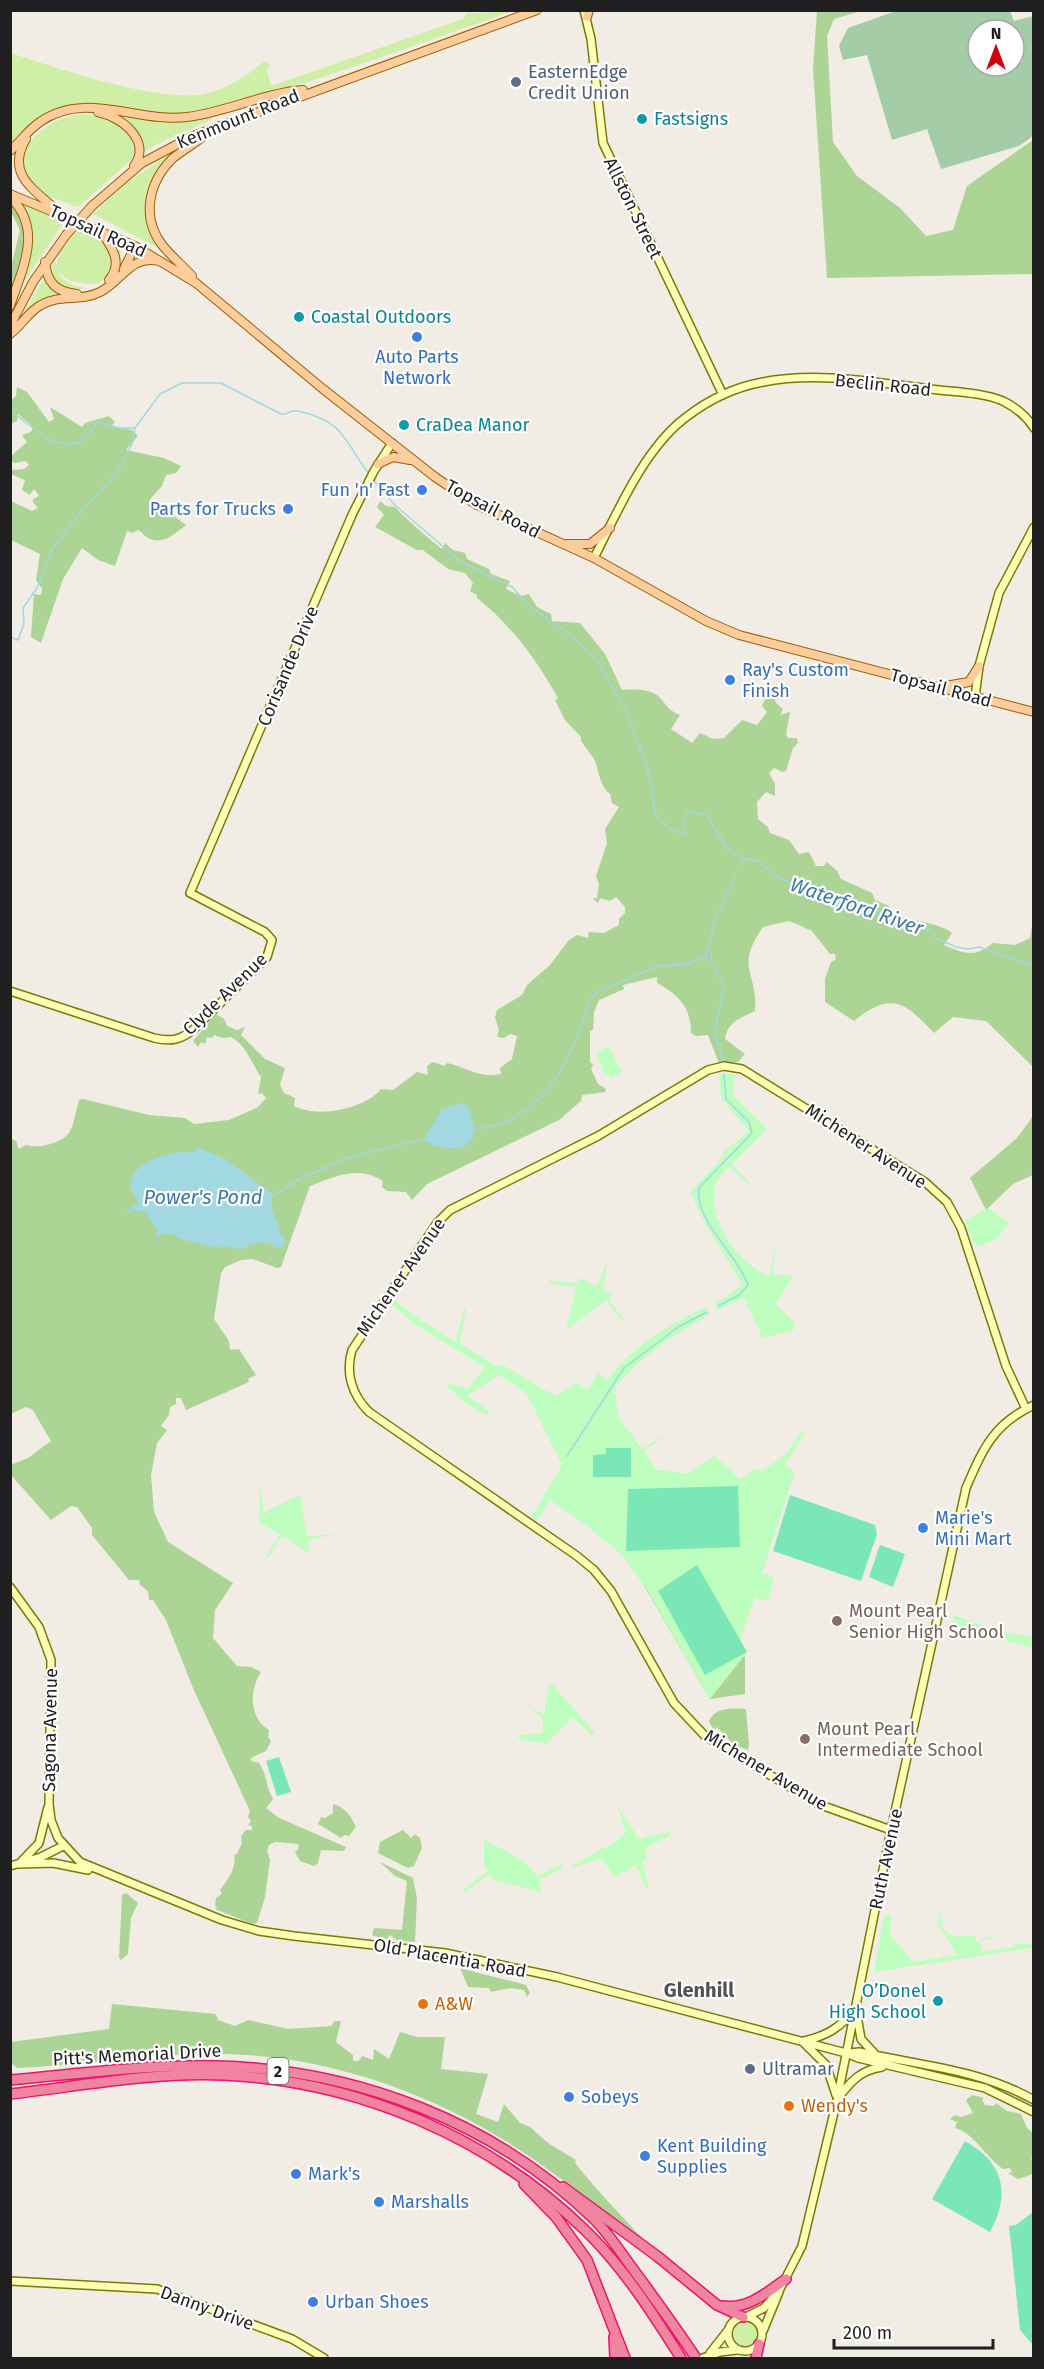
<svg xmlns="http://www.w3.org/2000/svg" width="1044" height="2369" viewBox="0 0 1044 2369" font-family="'Fira Sans',sans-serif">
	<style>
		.grass { fill: #cfefa6 }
		.forest { fill: #acd495 }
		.cemetery { fill: #a3cca7; fill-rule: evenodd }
		.park { fill: #befebf }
		.pitch { fill: #7be7b6 }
		.water { fill: #a1d8e2 }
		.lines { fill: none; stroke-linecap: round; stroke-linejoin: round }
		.stream { stroke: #a1d8e2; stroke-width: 1.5 }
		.secondary-casing { stroke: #777c00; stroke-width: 10 }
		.primary-casing { stroke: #9a5d00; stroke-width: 10 }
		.highway-casing { stroke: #eb156c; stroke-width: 12 }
		.secondary { stroke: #fffeb4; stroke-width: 7 }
		.primary { stroke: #ffcd9b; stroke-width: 8 }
		.highway { stroke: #ef85a0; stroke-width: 9 }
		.primary-bridge-casing { stroke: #9a5d00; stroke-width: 10; stroke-linecap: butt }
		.primary-bridge { stroke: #ffcd9b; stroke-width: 8 }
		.service-dot { fill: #5c6f8a; stroke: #fff; stroke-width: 2 }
		.culture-dot { fill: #0f9aa8; stroke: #fff; stroke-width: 2 }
		.shop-dot { fill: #3f7fe0; stroke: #fff; stroke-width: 2 }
		.education-dot { fill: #8d6e63; stroke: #fff; stroke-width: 2 }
		.food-dot { fill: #e8710a; stroke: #fff; stroke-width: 2 }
		.labels { text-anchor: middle; stroke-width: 4.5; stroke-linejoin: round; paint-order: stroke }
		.shield { fill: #fff; stroke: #626262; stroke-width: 1.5 }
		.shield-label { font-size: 16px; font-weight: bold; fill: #1f1f1f }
		.service-label { font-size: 18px; fill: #4e5e75; stroke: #fff; text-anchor: start }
		.street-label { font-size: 18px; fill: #1f1f1f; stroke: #fff }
		.culture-label { font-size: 18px; fill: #0d838f; stroke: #fff; text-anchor: start }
		.shop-label { font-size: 18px; fill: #366cbe; stroke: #fff; text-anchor: start }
		.education-label { font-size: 18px; fill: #785e54; stroke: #fff; text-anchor: start }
		.food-label { font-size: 18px; fill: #c56008; stroke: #fff; text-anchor: start }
		.water-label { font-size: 20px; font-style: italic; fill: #3d79a7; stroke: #fff }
		.neighbourhood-label { font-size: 20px; font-weight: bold; fill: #525252; stroke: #fff }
	</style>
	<rect width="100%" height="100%" fill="#f1ece4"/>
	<path class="grass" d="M469,11L471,13L514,11C443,35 373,61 302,84C261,98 217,114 174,116C134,118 96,96 56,110L11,148V53C56,68 159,103 204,94C226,89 247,77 264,61L270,64L267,71L271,86L463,19Z
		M112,113L166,121L210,116L211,120L159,143L142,154V148Z
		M83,114C104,116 143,130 132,159L78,207L28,189C6,151 46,117 83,114Z
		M175,150L177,154C169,166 159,177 153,190C142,210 164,244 177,258L93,214L124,185Z
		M18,202L65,220L20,288C27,257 41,228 18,202Z
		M81,227L119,246L121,255L117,269L99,283C84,286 51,281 58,258C62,247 74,235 81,227Z
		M55,261L61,278L74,286L87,288C59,291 41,296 21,317Z
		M733 2333a13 13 0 1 1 26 0a13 13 0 1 1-26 0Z"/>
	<path class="forest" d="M817,11H861L834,19L827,36L833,142L857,176L900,208L926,236L953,230L967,186L1033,140V274L827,278L813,68Z
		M11,202C36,236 23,252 11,290V267L20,230L11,212Z
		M17,387L27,392L49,422L54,419L50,407L82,427L85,423L109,416L115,422L112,425L113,427L132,430L138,436L126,450L164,458L181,466L176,473L166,475L162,486L150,499L149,505L158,506L161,511L174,516L186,525C175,533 161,548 145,536C143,534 141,531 138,530L133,533L127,531L115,566L98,560L82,548L63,579L41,643L31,637L34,594L41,595L42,589L36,580L40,554L11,540V501L32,511L38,508L33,502V499L39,496L34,489L30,495L22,490L25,480L11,474V470L24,469L29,465L26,461L14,463L11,460V456L27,442L22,435L31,432L33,427L18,414L17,421L11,424V400L16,396Z
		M380,501L386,506L395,507C399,513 435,544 442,549L445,543L453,550L465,553L467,559L489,569L491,574L510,581L506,589L521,596L529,594L537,607L551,614L552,621L580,623L605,654L622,690C636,689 654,689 662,700C669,709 669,710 680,715L671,729L692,743L700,733L713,739L724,738L742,720L757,725L767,712L762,706L766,697H774L776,703L783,709L780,715L790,712L786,734L788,738H797L798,743L793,748L786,771L782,772L774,768L769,773L775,784V796L766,792L757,802L758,819L768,827L770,833L789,840L799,854L809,852L816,866H824L827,862L837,871L841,879L872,893L875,900L889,906L891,914C907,919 942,924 952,933L944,945C965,954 974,958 993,943L1015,945L1030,938L1033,920V1067L986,1021L953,1017L934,1033C907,1005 893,989 854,1021L825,1002V979L831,962L836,959L835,954H830L812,931L797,924L788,921L763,927C734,969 758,970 755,1011C741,1018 727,1022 725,1039L745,1054L738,1062L719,1063L708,1035L696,1036L691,1033C691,1007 679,995 657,983V977L623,985L624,989L599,1000L594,1012L593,1030L590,1031V1062L593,1065L591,1069L598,1084L606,1089L605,1092L582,1095L581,1101L559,1120L427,1184L412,1200L406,1192L387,1191L382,1187L383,1181C359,1165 335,1176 310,1186L281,1267L277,1268L253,1259L241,1260L225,1267L221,1273L214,1319L229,1341L230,1350L239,1349L256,1375L248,1379L249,1382L186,1410L181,1398H176V1404L170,1407L169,1415L161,1426L167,1430L157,1443L151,1475L154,1512L168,1542L233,1583L215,1610L213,1638L237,1666L251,1667L261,1672C249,1690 249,1718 269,1730L268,1737L271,1741L266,1751L251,1758V1761L259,1763C267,1774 266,1788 273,1799L266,1808L279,1818L346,1847L344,1851L321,1850L318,1863L314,1866L300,1861L295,1852L299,1848L298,1844L275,1842L269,1845L267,1851L270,1860L265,1897L257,1923L252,1924L215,1909L218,1908L215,1906L216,1898L222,1894L220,1890C227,1881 237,1868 234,1855L237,1854L242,1843L241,1836L246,1830H252V1826L248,1825L251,1821L248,1817L250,1811L193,1688L166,1620L153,1600H149L148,1591L140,1585L139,1580H129L92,1535V1528L77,1507L71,1506L51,1520L11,1475V1465L28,1458L51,1441L32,1409L26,1407L11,1414V1138L16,1141L19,1149L26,1145C38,1149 60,1144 69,1133C74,1126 76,1109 79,1100L83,1099L149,1115L185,1118L194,1124L229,1120L258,1107L266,1098L262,1093L258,1094L261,1077C251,1062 246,1045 231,1037L223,1038L214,1035L212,1038L207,1037L205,1044L201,1042L198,1047L193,1041L216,1014L224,1019L227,1026L237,1030L245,1027L241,1035L265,1059L285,1068L280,1085L284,1093L295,1098L294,1106C319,1119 366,1108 381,1089L393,1090L417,1072L428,1075L427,1066L433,1062L445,1066L447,1063C464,1066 479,1079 501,1074L500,1068L512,1059L517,1036L510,1034L504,1038L497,1037L499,1030L495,1017L497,1010L522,995L527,985L550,965L569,940L577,935L588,938L589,932L604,933L619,925V919L625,913V907L616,897L610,901L600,898L598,903L593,899L597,898L599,884L596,876L607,843L605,829L619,807L612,803L610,794C599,786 599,769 594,759C590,753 585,747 581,741V737L565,720L555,700L558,698C536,659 512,626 477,598V595L470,591L473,583L465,573L448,569L423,550H417L375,527L384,515L377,507Z
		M1033,1116V1175L1013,1184L986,1210L970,1178L1017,1138Z
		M646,1578L736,1661L740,1662L742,1656L745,1657V1694L710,1699L643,1584Z
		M746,1709L749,1745L748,1750L733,1744L717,1727L714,1731L709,1721C716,1706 732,1709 746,1709Z
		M333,1804C344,1806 352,1817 356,1827L349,1836L344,1835L341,1838L318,1824L321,1817L325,1818L333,1813Z
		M403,1830L411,1838L415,1834L420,1838L422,1848L414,1866L408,1868L378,1853L380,1842Z
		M380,1862L413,1878L417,1898L415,1942L398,1941L390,1935L386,1940L372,1935L374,1928L402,1930L407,1881L395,1876Z
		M126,1893L138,1903L131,1918L128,1954L121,1960L119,1958L122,1895Z
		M460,1968L526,1985L530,1993L527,1997L524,1990L510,1988L491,1992L489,1988L468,1987Z
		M112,2004L216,2014L218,2020L235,2026L248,2020L289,2029L332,2026L334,2021H341L336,2042L353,2055V2061H359L362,2056L373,2060L374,2049L389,2059L400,2032L417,2037H445L441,2069L488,2074L476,2114L498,2122L504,2104L520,2123L530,2127L548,2143L576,2160L575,2163C598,2192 625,2219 650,2247C605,2214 562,2177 515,2147C428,2091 321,2054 216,2054C149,2053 84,2065 17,2068L11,2063V2042L109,2029Z
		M972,2095L984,2098L982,2100L985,2105L994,2106L996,2103L1007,2111L1021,2114L1027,2128L1033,2133V2156L1031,2158L1033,2161V2174L1018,2179L1008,2173L1012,2172L1010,2168L1003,2169C985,2156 974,2133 955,2128L957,2122L950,2119L955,2115L961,2117L973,2113L966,2100Z"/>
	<path class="cemetery" d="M896,11H1010L1014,21L1033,16V136L1019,146L941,169L927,129L892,140L867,55L843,60L839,46L848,28ZM978,30H1014V66H978Z"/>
	<path class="park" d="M608,1046L622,1072L611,1078L608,1073L604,1075L597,1053Z
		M719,1073L736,1074L732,1094L767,1129L732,1164L750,1183L748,1184L730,1167C726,1171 719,1176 717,1181C702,1213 739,1266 769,1276L776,1244L773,1275H793L776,1304L795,1323L794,1330L763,1338L744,1298L718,1310L715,1303L727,1297L742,1284L706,1225L690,1192L721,1159L724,1152L749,1131L721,1098Z
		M989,1208L1009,1223L997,1239L979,1246L974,1243L965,1221Z
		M607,1262L603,1290L613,1295L609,1299L624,1320L622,1322L606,1300L566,1330L576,1287L549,1284V1281L577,1283L580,1278L597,1287Z
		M392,1298L413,1315L456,1342L464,1308L466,1309L460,1344L498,1367L501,1364L555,1396L577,1383L588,1390L598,1373L607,1381C630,1348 670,1323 706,1307L710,1315C674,1334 641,1356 615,1388L618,1416L642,1449L666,1434L644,1452L656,1469L686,1474L715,1456L740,1479L757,1468L762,1471L785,1455L801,1432L805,1433L785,1465L795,1472L762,1573L774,1577L768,1601L755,1597L740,1641L747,1652L710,1699L646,1588L622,1555L581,1521L550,1500L536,1522L531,1518L562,1465L527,1394L499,1375L467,1396L490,1411L487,1415L464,1402L443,1382L468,1389L485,1367L417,1326L389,1302Z
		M260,1482L264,1512L300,1495L307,1537L337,1533L308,1541L309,1553L282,1536L268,1558L266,1557L280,1534L259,1523Z
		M954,1615L1002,1633L1033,1636V1648L952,1626Z
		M549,1685H553L595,1733L592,1736L573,1717L546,1744L518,1738V1735L543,1733V1719L529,1706L544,1715Z
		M616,1803L639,1839L670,1832L671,1835L645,1848L647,1859L642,1862L649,1888L646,1889L636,1865L615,1877L601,1858L574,1867L573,1865L615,1842L626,1832Z
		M484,1839L526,1863L538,1876L561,1864L563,1868L540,1879L541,1892L494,1880L490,1874L465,1892L463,1890L488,1871L484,1864Z
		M939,1910L943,1929L953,1937L973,1935L977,1941L1003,1934L980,1942L982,1952L1014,1947L1015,1944H1033V1948L874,1972L884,1915H891L890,1935L914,1962L957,1955L938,1925Z"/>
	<path class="pitch" d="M606,1448H631V1477H593V1455L606,1454Z
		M738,1486L740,1547L626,1551L628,1489Z
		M790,1495L875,1525L877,1534L861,1581L773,1551Z
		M880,1545L905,1554L893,1587L869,1577Z
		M697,1565L747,1652L705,1675L658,1591Z
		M279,1757L291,1792L277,1796L266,1761Z
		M965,2141C1004,2163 1011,2193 990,2232L932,2199Z
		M1033,2212V2345L1020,2330L1009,2226L1016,2225Z"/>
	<path class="water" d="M462,1103L469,1107C470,1114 474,1125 474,1131C473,1156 437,1149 424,1140L441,1110Z
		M198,1148L225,1159L274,1195C268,1205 274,1216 279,1225L278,1230L285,1239L283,1247L272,1248L274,1245C263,1240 250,1243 241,1250L226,1246L218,1248L180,1239L172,1234H161L157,1238L154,1236L158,1231L146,1213L138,1210L124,1213L138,1203C136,1192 127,1191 132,1178C138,1160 176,1149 193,1153Z"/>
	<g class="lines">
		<path class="stream" d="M10,411C30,423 57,456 83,440C90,435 93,427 98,422L119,428H135L160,394L182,383H221L281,414C288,416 289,409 298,411C346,422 343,440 369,474
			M374,481L395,505L461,562L512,587L530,606L565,631L596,658L626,711L643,756L651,782L655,814L670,829L685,834L682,827L687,812L706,814L728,849L740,857L760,862L778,878L933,932L936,938L956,947L968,949L979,947L1034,966
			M10,637L18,640L24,624L23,608L37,588L52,549L79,514L115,475L132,444L135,428
			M740,866L744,859
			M711,949V962L724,986L715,1030L723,1062
			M474,1130C488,1126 502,1125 514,1118C558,1093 576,1044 591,998L597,992L658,966L688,964L706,956L716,917L736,875
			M274,1195L298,1180L346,1158L423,1139
			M718,1306L739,1295L748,1285C738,1255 694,1220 699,1188L752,1133L749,1122L726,1099L724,1074
			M567,1456L624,1368L678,1327L707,1312"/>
		<defs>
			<path id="secondary" d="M584,10L591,39L603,143L723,395
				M594,558C617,513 644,449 685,418C708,400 735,387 763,382C818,371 877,383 931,389C954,392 981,392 1003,401C1015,407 1027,417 1034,428
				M975,697L979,666L999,593L1034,527
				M10,991L154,1038C171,1042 181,1040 194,1029L267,957L272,940L265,932L190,893L352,515L374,471L392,443
				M10,1587L39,1627L51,1660L49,1804L51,1820L58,1838L80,1862L222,1920L259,1931L294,1936L445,1953L557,1977L846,2053L858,2058L985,2088L1034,2112
				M891,1830L818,1804L705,1736L674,1703L611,1591L594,1570L577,1556L369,1412C352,1395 345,1373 352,1350L437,1223L450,1210L598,1136L708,1070L724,1066L742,1069L925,1182L947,1202L961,1228L1006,1366L1026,1409
				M19,1864L53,1863L88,1870
				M19,1864L39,1843L48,1807
				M10,1866L41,1857L63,1846
				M856,2010L861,2039L874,2053
				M804,2041C826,2036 840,2028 854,2010
				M803,2042L826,2065L836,2095
				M849,2053L859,2052C918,2065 979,2069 1034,2100
				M839,2097C851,2081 861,2070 882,2067
				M10,2281L157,2289L292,2339L324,2358
				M728 2334a17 17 0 1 1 34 0a17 17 0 1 1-34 0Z
				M746,2317L764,2308L780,2289L802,2246L837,2100L891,1830L966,1488C983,1449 993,1424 1034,1405
				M763,2331L779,2292
				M710,2353L729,2329
				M703,2358L720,2352L737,2350"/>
			<path id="primary" d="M587,17L589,10
				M98,112C122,117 152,141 134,166
				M26,139C6,173 32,188 54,208
				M10,151C20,142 28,130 40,122C85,90 137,123 187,117C227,112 264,93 303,90
				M10,194L135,246L196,283L323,389L435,477L477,505L594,558L706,621L739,635L1034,712
				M10,197C44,229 22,269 10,306
				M92,206L142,163L193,136L537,10
				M100,230C111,246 124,262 109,280
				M45,262C47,283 56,292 77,294
				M124,269L135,246
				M192,276C183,266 172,257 163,246C141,219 148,183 172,159C185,148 200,141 212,129
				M10,326L33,282L66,235
				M10,334C22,325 28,312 41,305C59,294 81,302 100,292C122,281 131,254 159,261
				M378,464L393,457L410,460
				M567,544H590L610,528
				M945,686L969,682L979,666"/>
			<path id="highway" d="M10,2080C79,2074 150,2064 219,2066C357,2070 494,2122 594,2219C609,2234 621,2253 633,2269C655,2299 676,2328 696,2358
				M10,2094C80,2086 153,2072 223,2075C359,2081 489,2137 586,2231C624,2268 653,2314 681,2358
				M524,2184L556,2217L587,2260L625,2358
				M563,2187L657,2256L717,2305L743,2317
				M723,2306C747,2310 768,2292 786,2279
				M614,2337L615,2358
				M756,2358L759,2344"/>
		</defs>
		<use href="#secondary" class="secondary-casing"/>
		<use href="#primary" class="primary-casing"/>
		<use href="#highway" class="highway-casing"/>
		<use href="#secondary" class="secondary"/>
		<use href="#primary" class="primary"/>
		<use href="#highway" class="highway"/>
		<defs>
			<path id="primary-bridge" d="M66,235L92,206"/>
		</defs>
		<use href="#primary-bridge" class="primary-bridge-casing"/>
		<use href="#primary-bridge" class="primary-bridge"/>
	</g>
	<g class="service-dot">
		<circle cx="516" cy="82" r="6"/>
		<circle cx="750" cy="2069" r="6"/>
	</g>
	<g class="culture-dot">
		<circle cx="642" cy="119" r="6"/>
		<circle cx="299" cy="317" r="6"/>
		<circle cx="404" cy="425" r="6"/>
		<circle cx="938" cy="2001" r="6"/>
	</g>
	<g class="shop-dot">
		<circle cx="417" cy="337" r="6"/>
		<circle cx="422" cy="490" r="6"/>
		<circle cx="288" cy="509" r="6"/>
		<circle cx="730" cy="680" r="6"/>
		<circle cx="923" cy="1528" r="6"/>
		<circle cx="569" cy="2097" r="6"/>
		<circle cx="645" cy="2156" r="6"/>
		<circle cx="296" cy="2174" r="6"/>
		<circle cx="379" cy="2202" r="6"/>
		<circle cx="313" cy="2302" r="6"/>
	</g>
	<g class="education-dot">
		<circle cx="837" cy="1621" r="6"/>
		<circle cx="805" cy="1739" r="6"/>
	</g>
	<g class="food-dot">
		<circle cx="423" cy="2004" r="6"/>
		<circle cx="789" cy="2106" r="6"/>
	</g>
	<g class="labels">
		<rect class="shield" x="267.5" y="2058" width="21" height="26" rx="4.5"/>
		<g class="shield-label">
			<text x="278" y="2077">2</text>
		</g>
		<g class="service-label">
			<text x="528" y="78">EasternEdge<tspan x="528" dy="21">Credit Union</tspan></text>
			<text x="762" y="2075">Ultramar</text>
		</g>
		<g class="street-label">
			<text transform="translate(238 119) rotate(-22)" y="6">Kenmount Road</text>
			<text transform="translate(633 208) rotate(64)" y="6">Allston Street</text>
			<text transform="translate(98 231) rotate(24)" y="6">Topsail Road</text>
			<text transform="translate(883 385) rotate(6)" y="6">Beclin Road</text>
			<text transform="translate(493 509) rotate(28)" y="6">Topsail Road</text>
			<text transform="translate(288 666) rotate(-67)" y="6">Corisande Drive</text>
			<text transform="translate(941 688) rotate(15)" y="6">Topsail Road</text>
			<text transform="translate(225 994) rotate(-44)" y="6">Clyde Avenue</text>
			<text transform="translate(866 1146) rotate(33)" y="6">Michener Avenue</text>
			<text transform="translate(401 1277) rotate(-55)" y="6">Michener Avenue</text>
			<text transform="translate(50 1730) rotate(-89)" y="6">Sagona Avenue</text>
			<text transform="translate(766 1770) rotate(31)" y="6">Michener Avenue</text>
			<text transform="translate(886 1859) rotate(-78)" y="6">Ruth Avenue</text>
			<text transform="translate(450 1958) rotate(10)" y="6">Old Placentia Road</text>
			<text transform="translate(137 2055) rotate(-3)" y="6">Pitt's Memorial Drive</text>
			<text transform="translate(207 2308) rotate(20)" y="6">Danny Drive</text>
		</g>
		<g class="culture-label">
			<text x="654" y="125">Fastsigns</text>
			<text x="311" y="323">Coastal Outdoors</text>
			<text x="416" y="431">CraDea Manor</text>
			<text x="926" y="1997" text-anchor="end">O’Donel<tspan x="926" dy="21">High School</tspan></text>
		</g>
		<g class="shop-label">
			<text x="417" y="363" text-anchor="middle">Auto Parts<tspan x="417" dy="21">Network</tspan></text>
			<text x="410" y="496" text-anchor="end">Fun 'n' Fast</text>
			<text x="276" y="515" text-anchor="end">Parts for Trucks</text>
			<text x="742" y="676">Ray's Custom<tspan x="742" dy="21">Finish</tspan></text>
			<text x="935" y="1524">Marie's<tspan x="935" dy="21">Mini Mart</tspan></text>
			<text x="581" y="2103">Sobeys</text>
			<text x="657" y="2152">Kent Building<tspan x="657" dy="21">Supplies</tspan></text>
			<text x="308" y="2180">Mark's</text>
			<text x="391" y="2208">Marshalls</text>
			<text x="325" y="2308">Urban Shoes</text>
		</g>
		<g class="education-label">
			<text x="849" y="1617">Mount Pearl<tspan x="849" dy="21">Senior High School</tspan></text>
			<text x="817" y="1735">Mount Pearl<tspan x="817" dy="21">Intermediate School</tspan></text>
		</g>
		<g class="food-label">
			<text x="435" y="2010">A&amp;W</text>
			<text x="801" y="2112">Wendy's</text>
		</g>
		<g class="water-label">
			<text transform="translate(857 906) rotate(19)" y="7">Waterford River</text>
			<text x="203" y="1204">Power's Pond</text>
		</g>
		<g class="neighbourhood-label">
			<text x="699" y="1997">Glenhill</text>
		</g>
	</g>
	<rect width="1044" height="2369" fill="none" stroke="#1f1f1f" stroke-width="24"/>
	<g transform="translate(996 48)"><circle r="28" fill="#ffffff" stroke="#a5a5a5" stroke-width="1.5"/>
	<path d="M0-4.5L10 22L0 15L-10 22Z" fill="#ce000e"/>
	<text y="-9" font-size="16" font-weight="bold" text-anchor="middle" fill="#1f1f1f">N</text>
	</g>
	<path d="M834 2339v9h159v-9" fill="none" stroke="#1f1f1f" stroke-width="3"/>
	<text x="843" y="2339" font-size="18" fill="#1f1f1f" stroke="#ffffff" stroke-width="4.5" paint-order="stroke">200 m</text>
</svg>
